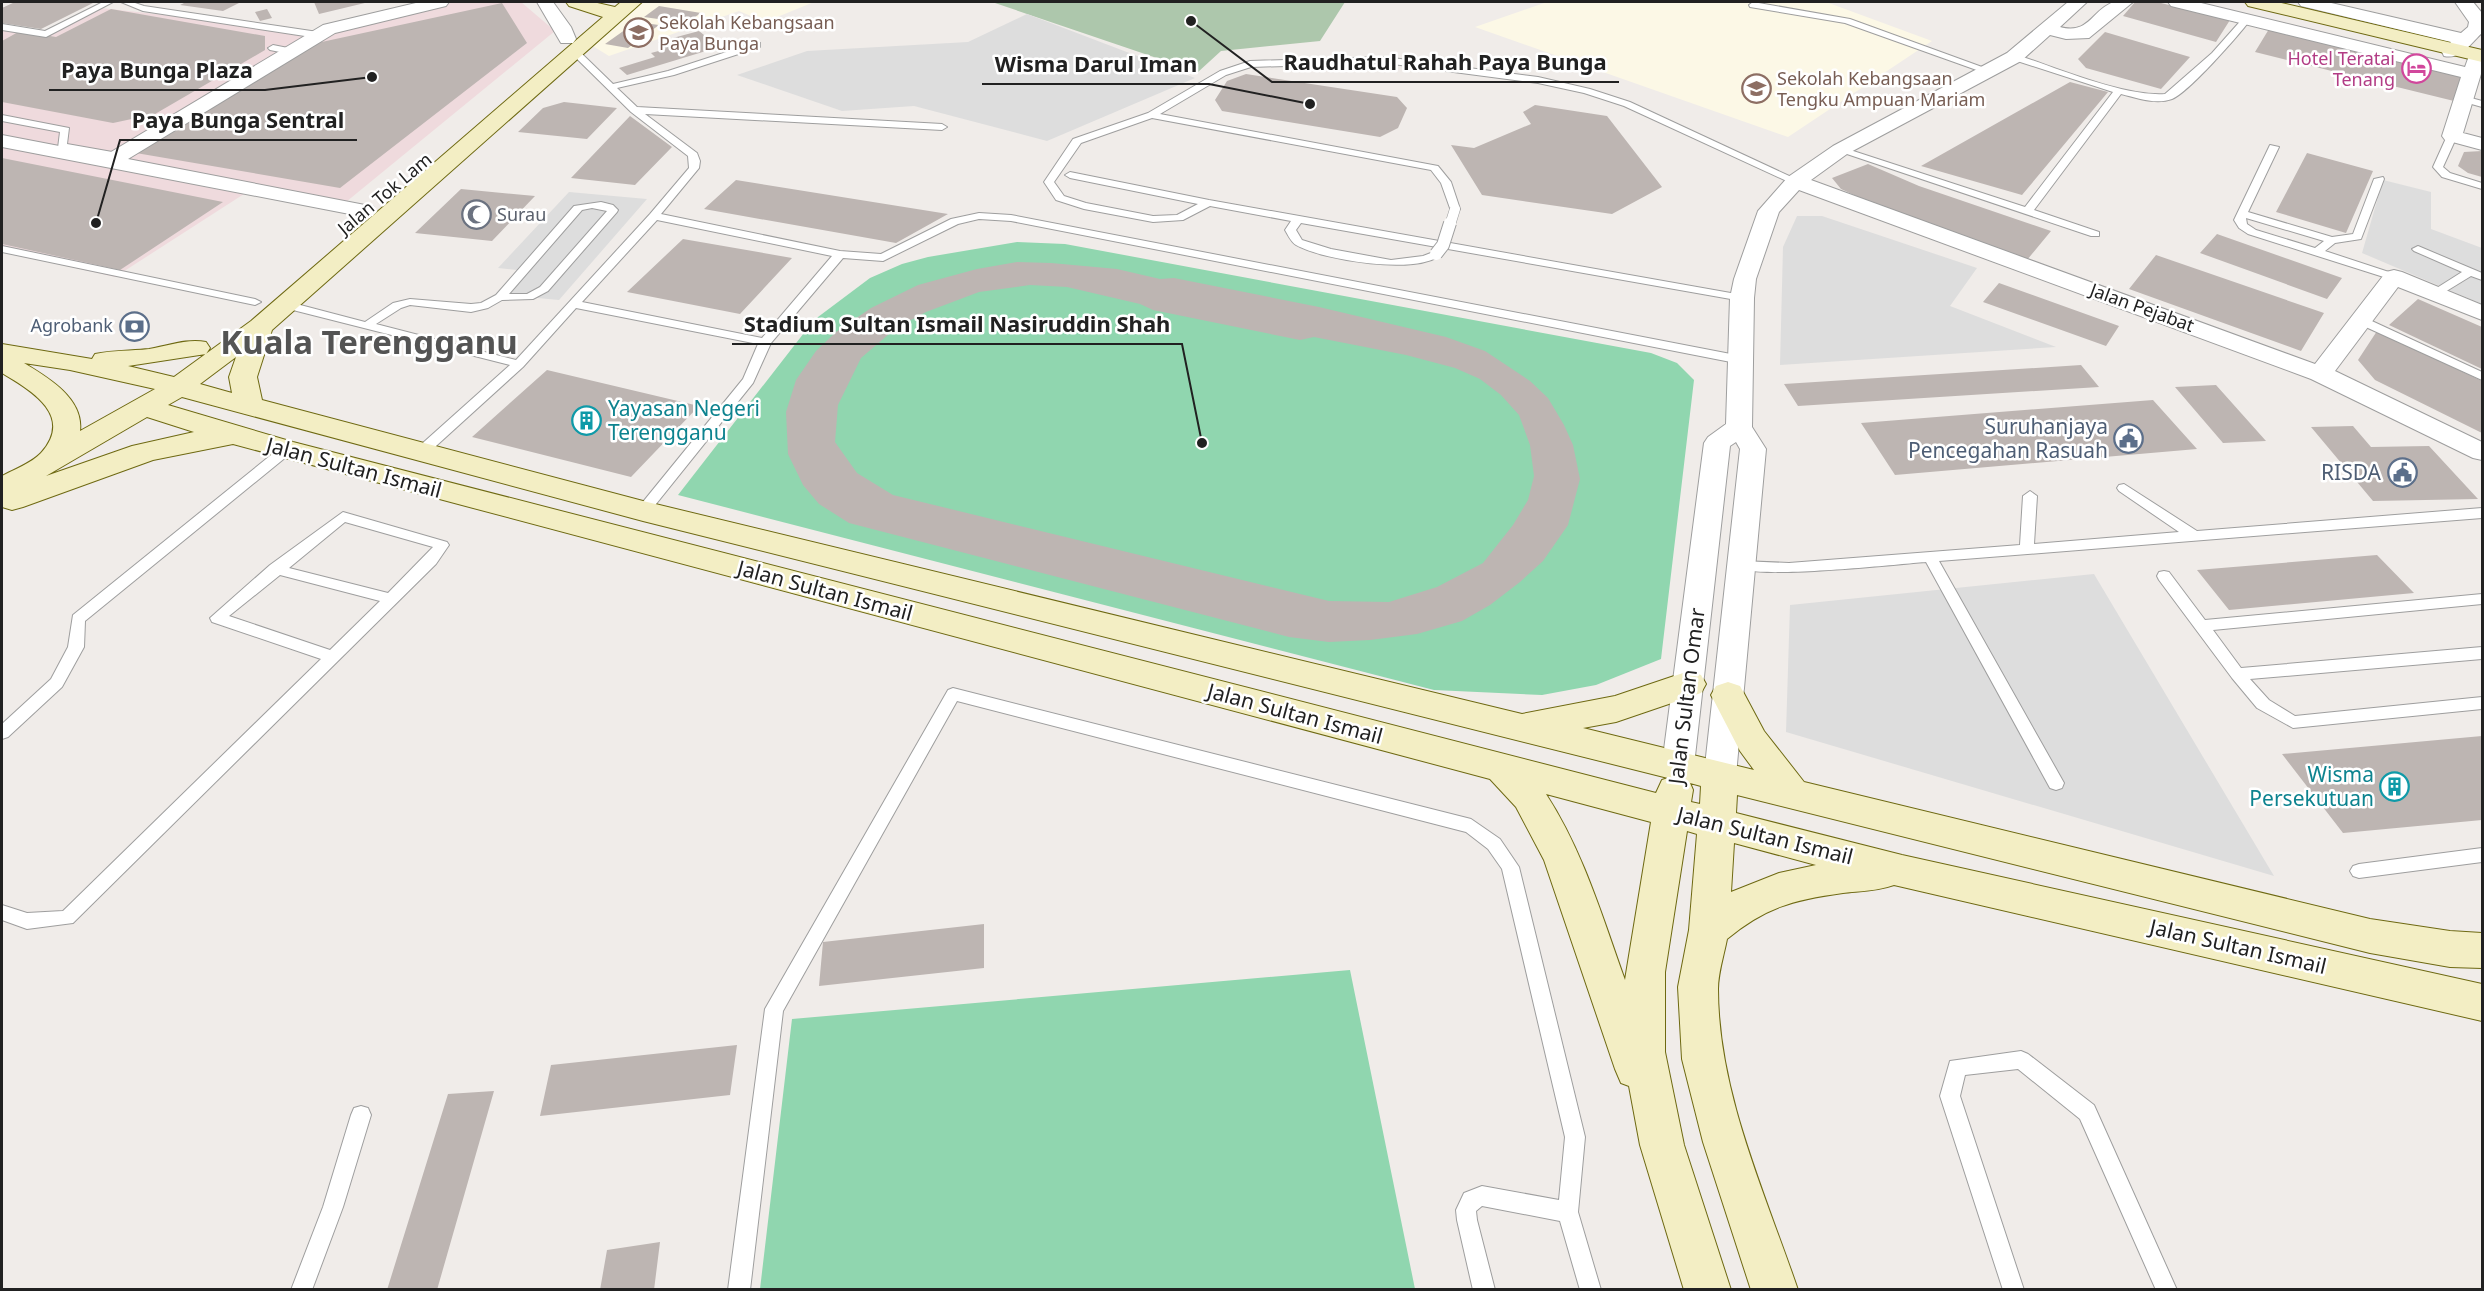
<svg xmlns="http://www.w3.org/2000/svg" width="2484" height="1291" viewBox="0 0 2484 1291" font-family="'Noto Sans',sans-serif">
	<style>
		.commercial { fill: #efdadd }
		.education { fill: #fcf8e6 }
		.cemetery { fill: #adc7ac }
		.pitch { fill: #90d6af }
		.parking { fill: #ddd }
		.building { fill: #bdb5b2; fill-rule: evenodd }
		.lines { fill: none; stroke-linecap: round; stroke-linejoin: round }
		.lane-casing { stroke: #9e9e9e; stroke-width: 2 }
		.street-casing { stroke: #9e9e9e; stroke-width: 2 }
		.secondary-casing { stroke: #6e6912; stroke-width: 2 }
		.lane { fill: #fff; fill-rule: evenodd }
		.street { fill: #fff; fill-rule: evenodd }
		.secondary { fill: #f3eec4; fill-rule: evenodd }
		.lane-bridge-far1-casing { stroke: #9e9e9e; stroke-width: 11; stroke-linecap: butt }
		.lane-bridge-casing { stroke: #9e9e9e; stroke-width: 14; stroke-linecap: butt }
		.lane-bridge-far1 { stroke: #fff; stroke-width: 10 }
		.lane-bridge { stroke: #fff; stroke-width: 12 }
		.labels { text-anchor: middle; stroke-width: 5; stroke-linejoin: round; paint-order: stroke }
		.far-education-label { font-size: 18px; fill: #785e54; stroke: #fff; text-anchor: start }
		.far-hotel-label { font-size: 18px; fill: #b23c85; stroke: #fff; text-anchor: end }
		.far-street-label { font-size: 18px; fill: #212121; stroke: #fff }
		.far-worship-label { font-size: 18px; fill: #5b616d; stroke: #fff; text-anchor: start }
		.far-service-label { font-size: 18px; fill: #4e5e75; stroke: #fff; text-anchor: end }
		.culture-label { font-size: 21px; fill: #0d838f; stroke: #fff; text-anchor: start }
		.service-label { font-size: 21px; fill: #4e5e75; stroke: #fff; text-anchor: end }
		.street-label { font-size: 21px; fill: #212121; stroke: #fff }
		.town-label { font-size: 33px; font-weight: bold; fill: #545454; stroke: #fff }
		.leader { fill: none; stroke: #212121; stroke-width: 2 }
		.callout-dot { fill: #212121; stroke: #fff; stroke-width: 2 }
		.callout-label { font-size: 22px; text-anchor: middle; font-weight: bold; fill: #212121; stroke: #fff; stroke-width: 5; stroke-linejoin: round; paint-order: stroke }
	</style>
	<rect width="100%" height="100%" fill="#f0ece9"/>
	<path class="commercial" d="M455,2H521L555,31L346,202L258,185L115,277L2,251V26L53,33L101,8L328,33Z"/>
	<path class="education" d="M641,2H814L765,22L739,11L609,56L591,45Z
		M1547,2H1826L1932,41L1788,137L1475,27Z"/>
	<path class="cemetery" d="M992,2H1345L1320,41L1221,51L1198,72Z"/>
	<path class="pitch" d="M1017,242L1065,244L1651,353L1677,363L1694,380L1661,659L1596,685L1542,695L1434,690L678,495L814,320L870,278L902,264L928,257Z
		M1350,970L1415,1289H760L792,1019Z"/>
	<path class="parking" d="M1027,14L1195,78L1047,141L914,106L842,111L737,75L807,51L968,42Z
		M2383,180L2431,192V229L2482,248V304L2362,253Z
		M569,192L647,199L559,300L496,294L517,270L498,268Z
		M1797,216H1822L1977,268L1950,306L2056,347L1780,365L1783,247Z
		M2094,574L2274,876L1786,732L1790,605Z"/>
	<path class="building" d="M15,2H95L41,29L2,23V8Z
		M186,2H241L223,11L180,5Z
		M314,2H369L319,14Z
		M2135,2H2157L2230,20L2216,42L2123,16Z
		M502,3L527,43L340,188L136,153L317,43Z
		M659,6L701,13L686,23L644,17Z
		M111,9L265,36V50L155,114L113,123L2,102V41L20,31L56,37Z
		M267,9L272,18L260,21L255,12Z
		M636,22L659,25L628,48L605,44Z
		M2269,29L2463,76L2454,101L2255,52Z
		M699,31L719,47L627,75L619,68L655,57L651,53L666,49L658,42Z
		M2105,32L2190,57L2161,89L2086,68L2078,59Z
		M1246,74L1397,97L1407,108L1398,128L1380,137L1222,111L1215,100L1227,81Z
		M2070,82L2108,92L2022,195L1921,166Z
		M564,102L617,108L587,139L518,132L543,108Z
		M1535,105L1607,116L1662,187L1612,214L1482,195L1451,145L1474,148L1531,124L1523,112Z
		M630,116L672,147L635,185L571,178Z
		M2482,151V177L2468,173L2458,166L2464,152Z
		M2307,153L2373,171L2346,233L2276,212Z
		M2,158L223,202L120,270L2,244Z
		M1868,164L1919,186L2051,231L2027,260L1893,213L1841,189L1832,178Z
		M736,180L948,214L896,243L704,209Z
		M461,189L535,196L492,241L415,233Z
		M2217,234L2342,278L2327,299L2200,253Z
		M683,239L792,258L740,314L627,292Z
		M2156,255L2324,313L2301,351L2129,289Z
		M1017,262L1051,263L1117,269L1160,279L1174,278L1319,307L1446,337L1485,351L1530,381L1548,398L1564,425L1573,445L1580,479L1568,525L1543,561L1520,582L1490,605L1462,621L1417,634L1370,640L1329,642L1289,637L849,523L819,504L803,485L788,454L786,412L796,380L816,351L836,332L871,308L918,285L977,269ZM1030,285L1067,287L1140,304L1153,310L1300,340L1314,337L1406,355L1455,368L1480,379L1501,395L1519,415L1530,445L1534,476L1528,500L1513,525L1483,563L1437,587L1389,602L1329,601L893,495L857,473L835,442L838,405L861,358L896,328L926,312L979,292Z
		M1999,283L2119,326L2106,346L1983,302Z
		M2418,299L2482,327V369L2389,325Z
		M2377,331L2482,381V433L2375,380L2358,360Z
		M2081,365L2099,387L1798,406L1784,384Z
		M547,370L699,406L631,477L472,437Z
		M2216,385L2266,441L2223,443L2175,387Z
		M2153,400L2197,449L1895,475L1861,423Z
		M2353,426L2371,447L2429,446L2478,499L2373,501L2311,427Z
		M2377,555L2414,593L2229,610L2197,570Z
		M2482,736V820L2343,833L2282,754Z
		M984,924V968L819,986L823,942Z
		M737,1045L730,1095L540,1116L551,1065Z
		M494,1091L437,1290H387L448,1094Z
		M660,1242L654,1290H600L607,1250Z"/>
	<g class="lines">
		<defs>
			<path id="lane" d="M103,2H113L46,37L2,30V24L45,31Z
				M121,2H132L144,6L318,32L323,35L318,38L143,11Z
				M1753,2L1850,19L1993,71L1985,73L1845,23L1750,7L1749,5Z
				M2244,17L2251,19C2239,35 2188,93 2172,99C2156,105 2137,98 2121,94L2034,210L2099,232V236H2091L1835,150L1844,148L2025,207L2113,92L2011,59V55H2017C2057,68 2125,97 2165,94L2212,53Z
				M757,42L760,43V47L674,75L617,88L637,107L942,124L947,127L942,130L645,114L697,153L700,161L699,168L661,214L840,251L881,254L951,219L979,213L1011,215L1741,356L1747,360L1741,364L1011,221L979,219L958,224L883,261L843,258L771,343L753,383L648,514L643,516L636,511L638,508L743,379L758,344L576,308L523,367L425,456L420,457L413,453L415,450L510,365L281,307L279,305L285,301L365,322L393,303L410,299L471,304L481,303L496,295L574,206L601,202L613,205L618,210L617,212L548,291L533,299L502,300L488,308L471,312L410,305L401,308L376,324L516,360L650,214L689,168L688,156L631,112L572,54V50H578L613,84L668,71ZM592,208L607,211L540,287L527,294H509L582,210ZM657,220L832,256L762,338L582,302Z
				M273,45L293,49L295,51L290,54L270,50L268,48Z
				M1385,57L1538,77L1590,89L1630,102L1800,181L1791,183L1624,106L1584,93L1538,83L1385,63L1251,67L1226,75L1160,114L1438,166L1451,182L1460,209L1459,211H1451L1441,183L1431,170L1152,118L1081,143L1054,182L1064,196L1086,203L1153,216L1177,215L1198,204L1070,178L1065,175L1070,172L1209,200L1742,295L1748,298L1742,301L1301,223L1296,230L1302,240L1331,249L1391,260L1423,256L1436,251L1442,254C1419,276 1322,260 1296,245C1291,242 1288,235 1285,230L1291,221L1210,206L1183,220L1153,222L1084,209L1056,200L1044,182L1073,139L1148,113L1220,71L1250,61Z
				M2464,96L2482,101V107L2461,101L2459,99Z
				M2,115L69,128L67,144L118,153L123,156L118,159L58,148L60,132L2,121Z
				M2452,133L2457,136L2443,167L2450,173L2482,183V189L2442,177L2433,167L2447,136Z
				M2270,145L2279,147L2248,212L2332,237L2353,234L2374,179L2383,177L2384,179L2361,239L2335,243L2325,251L2398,275V279H2390L2248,234L2239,228L2234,220ZM2246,218L2324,241L2315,248L2256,230L2247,224Z
				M2,246L255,299L261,302L255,305L2,252Z
				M2418,246L2482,273V280L2471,276L2440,295H2432V291L2462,272L2414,251L2412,249Z
				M2361,316L2482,372V380L2357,323V317Z
				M286,446L291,447L293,450L291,453L85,621L84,647L62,687L8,737L2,739V724L51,679L68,647L73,615L281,447Z
				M2124,484L2197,531L2482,508V518L1939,561L2064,783L2062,788L2056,790L2050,788L1926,562C1899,564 1745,581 1734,566L1741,561L1789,563L2020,545L2023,496L2030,491L2037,496L2034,544L2179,532L2119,491L2117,488L2119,485Z
				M343,512L447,542L449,545L436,564L73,923L27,929L2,920V905L27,913L63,911L321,659L212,622L210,618L270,565ZM345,522L433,547L388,593L289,568ZM280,575L380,601L330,650L229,616Z
				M2164,571L2169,572L2205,620L2482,594V604L2213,630L2241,668L2482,647V659L2250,679L2269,700L2295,716L2482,697V709L2293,728L2257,708L2232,678L2159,580L2157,576L2159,572Z
				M953,688L1471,819L1500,839L1519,867L1585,1137L1578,1212L1601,1290H1580L1560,1221L1482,1206L1476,1211L1477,1220L1495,1290H1473L1457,1220L1456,1210L1464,1193L1482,1186L1559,1200L1565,1137L1502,869L1488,849L1466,832L957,701L783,1011L750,1290H728L765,1009L948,690Z
				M2482,848V862L2359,878L2353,876L2350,871L2353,866L2359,864Z
				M2021,1051L2028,1054L2094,1105L2177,1290H2156L2080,1119L2018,1069L1965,1075L1960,1096L2024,1290H2003L1940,1096L1950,1061Z
				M361,1106L368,1108L371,1115L343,1207L312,1290H291L323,1207L351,1115L354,1108Z"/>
			<path id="street" d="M420,2H449L446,6L335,33L128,159L365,205L373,206L376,211L373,216L365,217L2,147V135L106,155L323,25Z
				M537,2H553L571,27L576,39L573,43H561Z
				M2068,2H2087L2060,27C2090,35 2092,9 2114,2C2119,0 2128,1 2133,2L2089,38L2066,39L2050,35L2021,61L1847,154L1811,180L2315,364L2386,272L2394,270L2402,272L2482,305V320L2398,287L2335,371L2482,442V460L2473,458L2311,379L1799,190L1779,212L1756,279L1754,298L1752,427L1766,449L1736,775L1731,784L1720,788L1709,784L1704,775L1740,449L1736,442L1730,446L1694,765L1689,774L1678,778L1667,774L1662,765L1704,443L1708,437L1726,424L1730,298L1734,279L1758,211L1788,177L1833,146L2007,53Z
				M2168,2H2197L2465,67L2470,53H2482L2481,74L2463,133L2482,138V150L2445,140L2442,136L2461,77L2171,6Z
				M2298,2H2327L2461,33L2468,27L2469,22L2455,2H2473L2482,13V33C2472,42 2461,60 2444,56L2442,52L2451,42L2301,6Z"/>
			<path id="secondary" d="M566,2H593L615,7L621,2H642L272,330L257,377L262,400L643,501L1522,714L1615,696L1689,671L1701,675L1706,684L1701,693L1616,722L1583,728L1754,770L1740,751L1711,695L1716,686L1728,682L1740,686L1764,731L1804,782L2370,919L2450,931L2482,933V968L2450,967L2370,953L1737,795L1736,813L1902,855L2482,984V1021L1894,885C1877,891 1860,891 1843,893C1793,900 1766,907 1727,939C1724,955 1718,973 1718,989C1718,1092 1765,1193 1798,1290H1751L1703,1142L1682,1059L1678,987L1689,930L1697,834L1687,831L1665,972V1052L1684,1145L1731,1290H1684L1640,1145L1629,1086L1621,1083L1615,1069L1544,860L1516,807L1490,779L233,444L153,460L23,507L12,510L2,507V476C13,470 32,463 41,453C75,415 30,390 2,373V344L92,359L95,354C113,350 131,351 149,349C167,346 188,338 206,342L210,348L206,354L128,366L174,377L251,321L603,17L569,6ZM236,357L229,377L232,393L200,384ZM24,363L70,370L155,389L80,431C84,399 49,378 24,363ZM182,397L643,521L1668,778L1662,780L1656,793L293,442L168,405ZM147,417L194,432L132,446L46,476ZM1690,783L1701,786L1700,804L1691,802L1693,790ZM1546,794L1651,822L1625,980C1602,916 1583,851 1546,794ZM1734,843L1816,865L1779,873L1731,892Z
				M2245,2H2277L2482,50V62L2248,6Z"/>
		</defs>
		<use href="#lane" class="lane-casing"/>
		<use href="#street" class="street-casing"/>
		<use href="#secondary" class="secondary-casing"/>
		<use href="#lane" class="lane"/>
		<use href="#street" class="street"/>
		<use href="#secondary" class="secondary"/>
		<defs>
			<path id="lane-bridge-far1" d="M1450,225L1455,209"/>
			<path id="lane-bridge" d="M1436,254L1443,245L1450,223"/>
		</defs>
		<use href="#lane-bridge-far1" class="lane-bridge-far1-casing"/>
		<use href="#lane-bridge" class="lane-bridge-casing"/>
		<use href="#lane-bridge-far1" class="lane-bridge-far1"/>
		<use href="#lane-bridge" class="lane-bridge"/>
	</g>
	<defs>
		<symbol id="school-ring" viewBox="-11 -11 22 22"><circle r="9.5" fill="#fff" stroke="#8d6e63" stroke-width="1.5"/><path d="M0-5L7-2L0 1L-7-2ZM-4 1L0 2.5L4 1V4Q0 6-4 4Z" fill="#8d6e63"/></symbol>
		<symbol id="hotel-ring" viewBox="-11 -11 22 22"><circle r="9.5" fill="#fff" stroke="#d1479c" stroke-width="1.5"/><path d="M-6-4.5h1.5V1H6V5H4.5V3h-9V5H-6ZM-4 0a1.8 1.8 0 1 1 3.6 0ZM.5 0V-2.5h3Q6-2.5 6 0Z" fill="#d1479c"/></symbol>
		<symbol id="mosque-ring" viewBox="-11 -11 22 22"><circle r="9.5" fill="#fff" stroke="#6b7280" stroke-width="1.5"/><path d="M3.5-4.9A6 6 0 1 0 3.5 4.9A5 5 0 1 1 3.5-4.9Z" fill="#6b7280"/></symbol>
		<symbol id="bank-ring" viewBox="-11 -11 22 22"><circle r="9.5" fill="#fff" stroke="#5c6f8a" stroke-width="1.5"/><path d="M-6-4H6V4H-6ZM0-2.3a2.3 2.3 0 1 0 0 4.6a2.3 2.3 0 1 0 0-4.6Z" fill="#5c6f8a"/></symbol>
		<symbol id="building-ring" viewBox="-11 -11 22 22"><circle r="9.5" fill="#fff" stroke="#0f9aa8" stroke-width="1.5"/><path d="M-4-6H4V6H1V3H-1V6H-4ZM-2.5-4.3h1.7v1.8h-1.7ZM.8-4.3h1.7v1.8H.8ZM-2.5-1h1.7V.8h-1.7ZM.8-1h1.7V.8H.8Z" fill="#0f9aa8"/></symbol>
		<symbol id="civic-ring" viewBox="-11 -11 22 22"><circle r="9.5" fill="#fff" stroke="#5c6f8a" stroke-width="1.5"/><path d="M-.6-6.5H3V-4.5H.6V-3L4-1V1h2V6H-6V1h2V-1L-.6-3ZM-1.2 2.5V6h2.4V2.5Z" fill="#5c6f8a"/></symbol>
	</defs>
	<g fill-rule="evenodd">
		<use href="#school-ring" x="622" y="16" width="33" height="33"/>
		<use href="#hotel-ring" x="2400" y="52" width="33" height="33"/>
		<use href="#school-ring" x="1740" y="72" width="33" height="33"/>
		<use href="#mosque-ring" x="460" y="198" width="33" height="33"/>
		<use href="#bank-ring" x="118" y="310" width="33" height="33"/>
		<use href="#building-ring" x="570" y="404" width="33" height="33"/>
		<use href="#civic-ring" x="2112" y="422" width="33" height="33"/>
		<use href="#civic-ring" x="2386" y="456" width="33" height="33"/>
		<use href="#building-ring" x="2378" y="770" width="33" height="33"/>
	</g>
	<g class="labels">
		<g class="far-education-label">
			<text x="659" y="29">Sekolah Kebangsaan<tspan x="659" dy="21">Paya Bunga</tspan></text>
			<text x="1777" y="85">Sekolah Kebangsaan<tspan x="1777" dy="21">Tengku Ampuan Mariam</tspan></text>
		</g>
		<g class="far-hotel-label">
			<text x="2395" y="65">Hotel Teratai<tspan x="2395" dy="21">Tenang</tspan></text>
		</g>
		<g class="far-street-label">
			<text transform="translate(385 194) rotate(-40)" y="6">Jalan Tok Lam</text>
			<text transform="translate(2142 308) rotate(20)" y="6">Jalan Pejabat</text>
		</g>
		<g class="far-worship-label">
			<text x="497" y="221">Surau</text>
		</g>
		<g class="far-service-label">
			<text x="113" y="332">Agrobank</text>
		</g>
		<g class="culture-label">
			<text x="608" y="416">Yayasan Negeri<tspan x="608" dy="24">Terengganu</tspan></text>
			<text x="2374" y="782" text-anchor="end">Wisma<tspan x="2374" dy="24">Persekutuan</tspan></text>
		</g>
		<g class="service-label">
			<text x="2108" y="434">Suruhanjaya<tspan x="2108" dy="24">Pencegahan Rasuah</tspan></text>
			<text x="2381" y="480">RISDA</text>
		</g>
		<g class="street-label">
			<text transform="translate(354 468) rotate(15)" y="7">Jalan Sultan Ismail</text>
			<text transform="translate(825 591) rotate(15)" y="7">Jalan Sultan Ismail</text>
			<text transform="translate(1687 696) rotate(-83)" y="7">Jalan Sultan Omar</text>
			<text transform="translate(1295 714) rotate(15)" y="7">Jalan Sultan Ismail</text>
			<text transform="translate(1765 836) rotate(14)" y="7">Jalan Sultan Ismail</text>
			<text transform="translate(2238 947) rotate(13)" y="7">Jalan Sultan Ismail</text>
		</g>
		<g class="town-label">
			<text x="369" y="354">Kuala Terengganu</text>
		</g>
	</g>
	<path class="leader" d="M1191 21L1272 82H1619M1310 104L1209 84H982M372 77L265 90H49M96 223L120 140H357M1202 443L1182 344H732"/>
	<g class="callout-dot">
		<circle cx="1191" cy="21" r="6"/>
		<circle cx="1310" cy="104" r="6"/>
		<circle cx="372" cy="77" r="6"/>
		<circle cx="96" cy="223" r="6"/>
		<circle cx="1202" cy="443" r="6"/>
	</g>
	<g class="callout-label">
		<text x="1445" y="70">Raudhatul Rahah Paya Bunga</text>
		<text x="1096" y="72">Wisma Darul Iman</text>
		<text x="157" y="78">Paya Bunga Plaza</text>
		<text x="238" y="128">Paya Bunga Sentral</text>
		<text x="957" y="332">Stadium Sultan Ismail Nasiruddin Shah</text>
	</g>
	<rect width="2484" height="1291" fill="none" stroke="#212121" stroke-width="6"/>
</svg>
